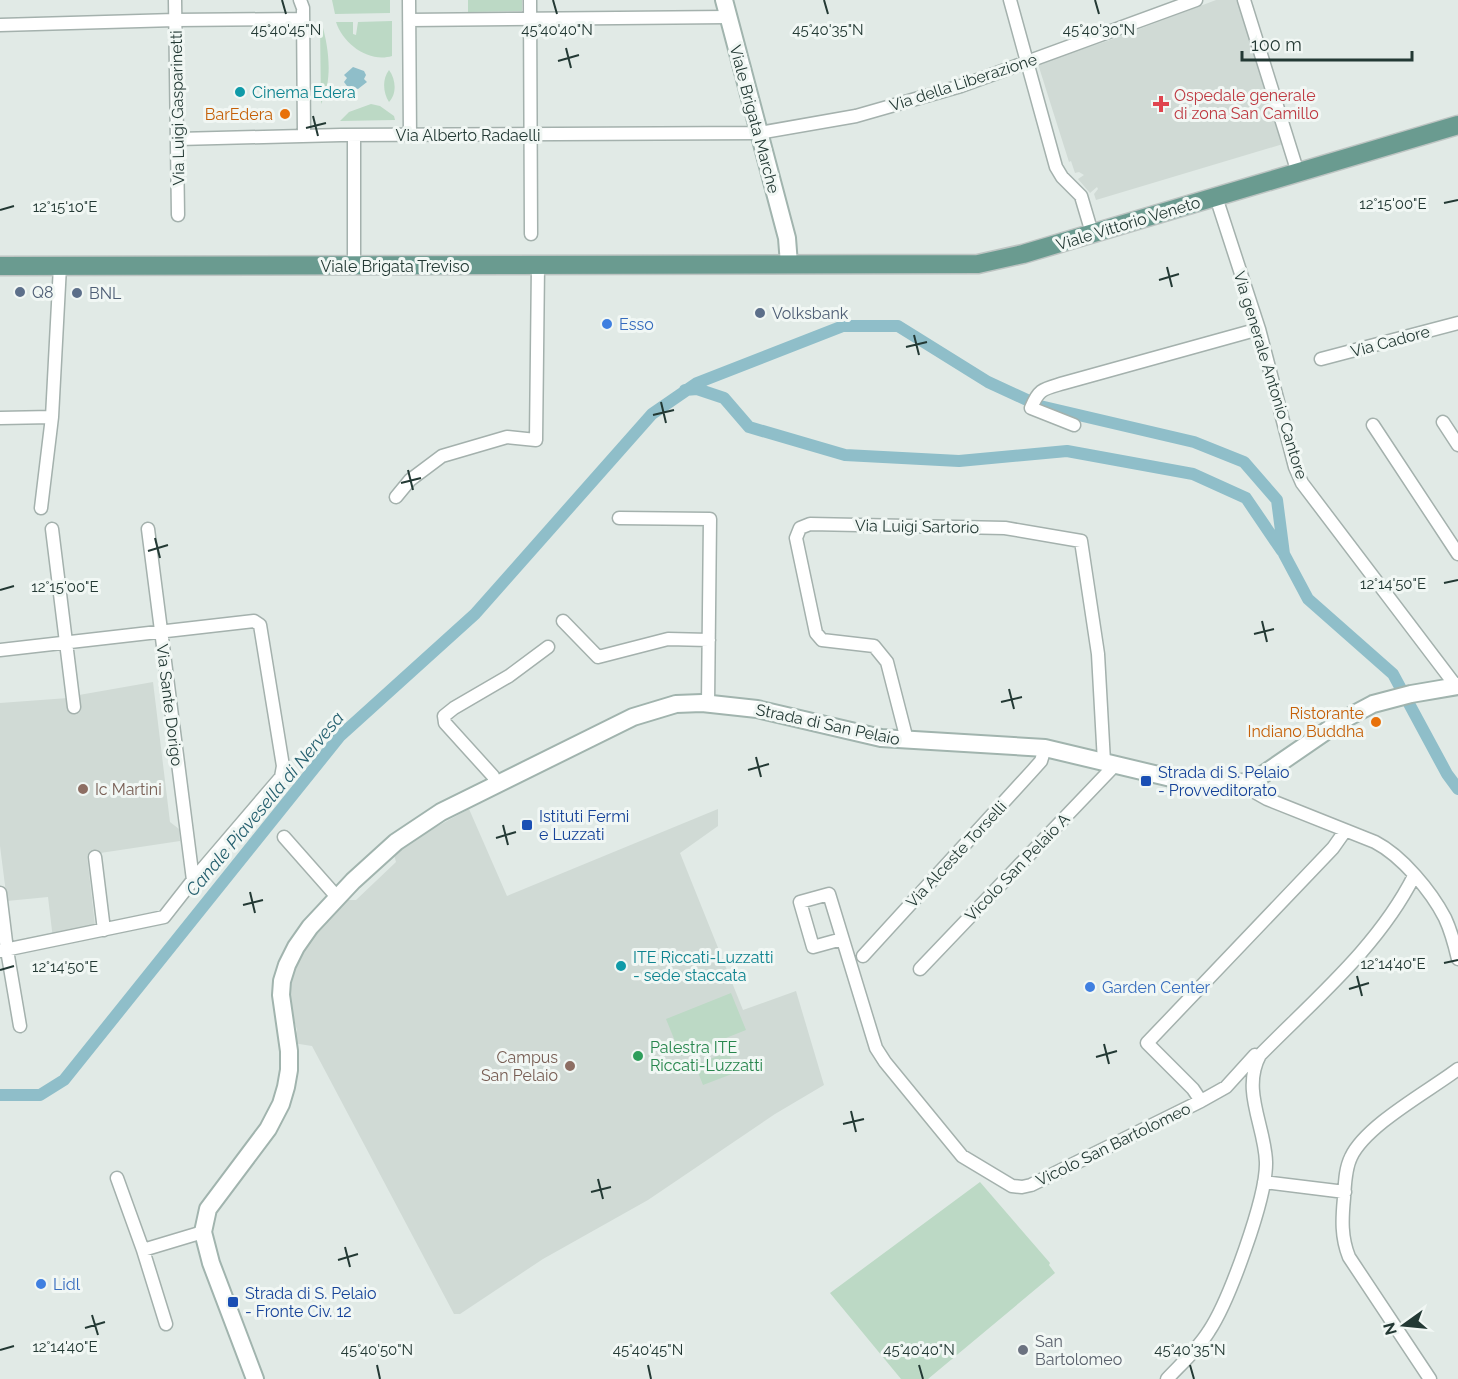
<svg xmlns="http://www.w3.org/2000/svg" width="1458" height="1379" viewBox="0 0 1458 1379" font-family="Raleway,sans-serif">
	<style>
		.built { fill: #d0dad5 }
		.green { fill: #bcd9c5 }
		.water { fill: #8fbec9 }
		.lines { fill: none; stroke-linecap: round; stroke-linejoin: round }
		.canal { stroke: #8fbec9; stroke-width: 12 }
		.street-casing { stroke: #a4b1ad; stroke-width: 15 }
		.secondary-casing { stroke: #a1b4ae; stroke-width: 20 }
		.primary-casing { stroke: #bdc4c2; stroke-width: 21 }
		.street { stroke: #fff; stroke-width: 12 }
		.secondary { stroke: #fff; stroke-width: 16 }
		.primary { stroke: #6a9b90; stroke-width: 18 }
		.ticks { fill: none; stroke: #233934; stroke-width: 2 }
		.culture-dot { fill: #0f9aa8; stroke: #f1f7f4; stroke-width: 2 }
		.health-dot { fill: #e0444e; stroke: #f1f7f4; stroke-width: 2 }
		.food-dot { fill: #e8710a; stroke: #f1f7f4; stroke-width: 2 }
		.service-dot { fill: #5c6f8a; stroke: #f1f7f4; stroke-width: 2 }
		.shop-dot { fill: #3f7fe0; stroke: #f1f7f4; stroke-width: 2 }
		.transit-dot { fill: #1a4fb4; stroke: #f1f7f4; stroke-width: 2 }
		.education-dot { fill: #8d6e63; stroke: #f1f7f4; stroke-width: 2 }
		.leisure-dot { fill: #2e9e5b; stroke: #f1f7f4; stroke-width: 2 }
		.worship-dot { fill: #6b7280; stroke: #f1f7f4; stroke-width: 2 }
		.labels { text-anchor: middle; stroke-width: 6; stroke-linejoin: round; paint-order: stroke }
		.street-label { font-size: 16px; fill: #233934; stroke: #f1f7f4 }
		.culture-label { font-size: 16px; fill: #0d838f; stroke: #f1f7f4; text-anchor: start }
		.health-label { font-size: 16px; fill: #be3a42; stroke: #f1f7f4; text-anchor: start }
		.food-label { font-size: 16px; fill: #c56008; stroke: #f1f7f4; text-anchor: end }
		.service-label { font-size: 16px; fill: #4e5e75; stroke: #f1f7f4; text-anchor: start }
		.shop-label { font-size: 16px; fill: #366cbe; stroke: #f1f7f4; text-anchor: start }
		.transit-label { font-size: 16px; fill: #164399; stroke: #f1f7f4; text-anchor: start }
		.education-label { font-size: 16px; fill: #785e54; stroke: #f1f7f4; text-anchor: start }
		.leisure-label { font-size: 16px; fill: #27864d; stroke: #f1f7f4; text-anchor: start }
		.worship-label { font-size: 16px; fill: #5b616d; stroke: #f1f7f4; text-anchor: start }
		.water-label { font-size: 18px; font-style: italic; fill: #245f6e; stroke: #f1f7f4 }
		.ticks-label { font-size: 15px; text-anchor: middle; fill: #233934; stroke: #f1f7f4; stroke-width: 6; stroke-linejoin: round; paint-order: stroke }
	</style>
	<rect width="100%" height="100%" fill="#e1eae6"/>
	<path class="built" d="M1216,0H1240L1283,144L1096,200L1094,194L1098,189L1097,187L1090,193L1078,179L1084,175L1079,172L1075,173L1071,161L1069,162L1038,64L1113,39Z
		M73,649L79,695L153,682L170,822L179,829L180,841L87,855L95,925L92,929L53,939L48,897L7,901L0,846V703L68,698Z
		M469,809L507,896L718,809V826L680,853L743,1010L796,991L824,1085L775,1114L648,1200L543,1259L460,1314H454L312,1046L293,1043L297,1030L285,989L302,955L313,937L348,900H356L396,862L394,855L423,834Z"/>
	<path class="green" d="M332,0H390V13L335,14Z
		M468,0H522V11L468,12Z
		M392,21V56C369,63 343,44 336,22H353V34L356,35L358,22Z
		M322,24C329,49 333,80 321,104L320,26Z
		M389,70C396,79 397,94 389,102C383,93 382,79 389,70Z
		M371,104L380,106L394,116L395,120L340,121L349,112Z
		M731,993L746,1030L681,1056L666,1019Z
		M728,1052L737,1072L703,1085L695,1065Z
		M980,1182L1050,1263L1049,1265L1055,1273L928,1379H901L830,1293Z"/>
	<path class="water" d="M353,67L364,71L366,75L364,79L367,82L358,89L347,86L344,82L347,78L344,75Z"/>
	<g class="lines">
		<path class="canal" d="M685,390L697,389L724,398L749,427L845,455L959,461L1067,451L1193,474L1246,498L1282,551
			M0,1095H40L64,1080L340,736L475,614L652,414L697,383L843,326H898L988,382L1040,406L1194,442L1244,462L1277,500L1284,554L1308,599L1393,674L1447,774L1458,789"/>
		<defs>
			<path id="street" d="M175,0L178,215
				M300,0L303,8L304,136
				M409,0L410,136
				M530,0L531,234
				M1010,0L1056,167L1062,177L1081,196L1092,233
				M1244,0L1298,173
				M409,20L728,17
				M0,25L175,20L303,19
				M354,135V266
				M178,139L341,135L759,133L856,116L961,86L1196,0
				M1216,197L1259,329L1295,467L1302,483L1456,686
				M1321,359L1458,323
				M0,418L52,417
				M1443,422L1458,445
				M1074,425L1031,408C1039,388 1044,389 1064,383L1259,329
				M1373,425L1458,554
				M396,497L410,480L442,456L507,437L536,440L538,265
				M41,508L52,417L60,266
				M619,518L710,519L708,703
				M52,529L74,707
				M148,529L193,880
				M563,621L598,657L668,639L709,640
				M0,650L254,621L260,625L283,766L281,777L193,880L164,917L0,951
				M907,740L887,662L874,646L822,640L816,633L796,538L800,528L810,524L1005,528L1081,541L1098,654L1104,762
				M1246,783L1251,790L1267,799L1375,842C1402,856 1431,891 1445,918C1451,931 1455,946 1458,959
				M496,784L493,776L445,723L444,716L454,708L509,676L548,647
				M284,837L337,897
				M95,857L104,930
				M0,893L7,950L20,1026
				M842,939L813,947L800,902L829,894L876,1048L885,1062L962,1156L1012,1186L1022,1187L1031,1185L1201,1101
				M863,956L1033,770L1041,761L1045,748
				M920,969L1115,765
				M1255,1055L1226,1087L1201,1101L1193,1089L1147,1043L1333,848L1345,831
				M117,1178L143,1250L166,1324
				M1264,1182L1345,1192
				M143,1250L203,1232
				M1167,1379C1181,1364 1198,1349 1209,1331C1229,1301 1267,1197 1266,1162C1265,1126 1241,1090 1260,1055C1315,999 1378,947 1414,876
				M1430,1379L1349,1257C1341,1237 1342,1219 1344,1198C1345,1184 1345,1169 1351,1157C1366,1125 1429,1091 1458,1069"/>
			<path id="secondary" d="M724,0L787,238L789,264
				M255,1379L211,1263L203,1232L208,1209L268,1129L281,1104L286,1087L289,1070V1051L281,995L282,981L287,965L296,947L310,927L353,881L396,842L441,812L633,717L676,704L702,703L757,709L881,738L1045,748L1192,783L1223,786L1255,780L1341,721L1373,704L1411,694L1458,686"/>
			<path id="primary" d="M0,266L978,264L1023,254L1458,125"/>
		</defs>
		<use href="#street" class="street-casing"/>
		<use href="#secondary" class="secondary-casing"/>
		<use href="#primary" class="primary-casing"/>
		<use href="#street" class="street"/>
		<use href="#secondary" class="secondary"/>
		<use href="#primary" class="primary"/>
	</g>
	<path class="ticks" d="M282,0L286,14M553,0L557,14M824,0L828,14M1095,0L1099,14M566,48L571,68M558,61L579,55M313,116L318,136M306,128L326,123M1444,203L1458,200M0,210L14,206M1167,267L1172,287M1159,280L1179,274M914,335L919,355M906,347L927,342M661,402L666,423M653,415L674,410M408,470L413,490M401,483L421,478M155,538L160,558M148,551L168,545M1444,583L1458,580M0,590L14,586M1262,621L1267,642M1254,634L1274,629M1009,689L1014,709M1001,702L1022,697M756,757L761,777M748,770L769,764M503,825L508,845M496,838L516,832M250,892L255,913M243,905L263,900M1444,963L1458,960M0,970L14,966M1357,976L1362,996M1349,989L1369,983M1104,1044L1109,1064M1096,1057L1117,1051M851,1111L856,1132M843,1124L864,1119M598,1179L603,1199M591,1192L611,1187M345,1247L350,1267M338,1260L358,1254M92,1315L98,1335M85,1328L105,1322M0,1350L14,1346M377,1365L380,1379M648,1365L651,1379M919,1365L923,1379M1190,1365L1194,1379"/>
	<g class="culture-dot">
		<circle cx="240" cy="92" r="6"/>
		<circle cx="621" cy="966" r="6"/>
	</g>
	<path class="health-dot" d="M1158 95h6v6h6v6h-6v6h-6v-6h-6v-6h6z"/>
	<g class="food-dot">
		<circle cx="285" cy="114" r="6"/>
		<circle cx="1376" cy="722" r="6"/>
	</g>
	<g class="service-dot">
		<circle cx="20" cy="292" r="6"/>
		<circle cx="77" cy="293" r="6"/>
		<circle cx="760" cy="313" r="6"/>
	</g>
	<g class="shop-dot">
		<circle cx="607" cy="324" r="6"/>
		<circle cx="1090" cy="987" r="6"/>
		<circle cx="41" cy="1284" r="6"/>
	</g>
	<g class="transit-dot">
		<rect x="1140" y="775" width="12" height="12" rx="3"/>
		<rect x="521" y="819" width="12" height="12" rx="3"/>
		<rect x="227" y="1296" width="12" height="12" rx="3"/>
	</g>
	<g class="education-dot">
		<circle cx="83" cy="789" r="6"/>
		<circle cx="570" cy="1066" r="6"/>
	</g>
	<circle class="leisure-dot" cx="638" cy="1056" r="6"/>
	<circle class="worship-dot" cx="1023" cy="1350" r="6"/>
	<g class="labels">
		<g class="street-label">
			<text transform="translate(963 82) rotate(-18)" y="6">Via della Liberazione</text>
			<text transform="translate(177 108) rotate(-91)" y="6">Via Luigi Gasparinetti</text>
			<text transform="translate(755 119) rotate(75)" y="6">Viale Brigata Marche</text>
			<text x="468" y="141">Via Alberto Radaelli</text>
			<text transform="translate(1128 223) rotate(-17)" y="6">Viale Vittorio Veneto</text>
			<text x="395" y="272">Viale Brigata Treviso</text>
			<text transform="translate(1390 341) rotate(-15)" y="6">Via Cadore</text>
			<text transform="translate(1271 375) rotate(73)" y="6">Via generale Antonio Cantore</text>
			<text transform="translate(917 526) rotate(1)" y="6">Via Luigi Sartorio</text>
			<text transform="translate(170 705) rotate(83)" y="6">Via Sante Dorigo</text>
			<text transform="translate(828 724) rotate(12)" y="6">Strada di San Pelaio</text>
			<text transform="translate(956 854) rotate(-47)" y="6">Via Alceste Torselli</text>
			<text transform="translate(1017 867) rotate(-46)" y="6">Vicolo San Pelaio A</text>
			<text transform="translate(1113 1144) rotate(-26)" y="6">Vicolo San Bartolomeo</text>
		</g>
		<g class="culture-label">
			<text x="252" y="98">Cinema Edera</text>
			<text x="633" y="963">ITE Riccati-Luzzatti<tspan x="633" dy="18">- sede staccata</tspan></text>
		</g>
		<g class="health-label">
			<text x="1174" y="101">Ospedale generale<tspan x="1174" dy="18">di zona San Camillo</tspan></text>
		</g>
		<g class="food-label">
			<text x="273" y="120">BarEdera</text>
			<text x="1364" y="719">Ristorante<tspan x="1364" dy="18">Indiano Buddha</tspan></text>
		</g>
		<g class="service-label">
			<text x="32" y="298">Q8</text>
			<text x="89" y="299">BNL</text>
			<text x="772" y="319">Volksbank</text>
		</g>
		<g class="shop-label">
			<text x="619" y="330">Esso</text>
			<text x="1102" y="993">Garden Center</text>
			<text x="53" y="1290">Lidl</text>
		</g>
		<g class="transit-label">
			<text x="1158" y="778">Strada di S. Pelaio<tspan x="1158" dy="18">- Provveditorato</tspan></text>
			<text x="539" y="822">Istituti Fermi<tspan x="539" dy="18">e Luzzati</tspan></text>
			<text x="245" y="1299">Strada di S. Pelaio<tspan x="245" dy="18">- Fronte Civ. 12</tspan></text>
		</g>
		<g class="education-label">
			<text x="95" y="795">Ic Martini</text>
			<text x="558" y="1063" text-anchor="end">Campus<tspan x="558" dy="18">San Pelaio</tspan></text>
		</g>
		<g class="leisure-label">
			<text x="650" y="1053">Palestra ITE<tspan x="650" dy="18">Riccati-Luzzatti</tspan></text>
		</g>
		<g class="worship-label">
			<text x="1035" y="1347">San<tspan x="1035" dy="18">Bartolomeo</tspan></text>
		</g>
		<g class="water-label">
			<text transform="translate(265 804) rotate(-50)" y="6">Canale Piavesella di Nervesa</text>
		</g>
	</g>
	<g class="ticks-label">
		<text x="286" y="35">45°40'45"N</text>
		<text x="557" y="35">45°40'40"N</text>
		<text x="828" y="35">45°40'35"N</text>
		<text x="1099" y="35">45°40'30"N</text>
		<text x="1393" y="209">12°15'00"E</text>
		<text x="65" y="212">12°15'10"E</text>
		<text x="1393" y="589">12°14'50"E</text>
		<text x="65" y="592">12°15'00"E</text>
		<text x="1393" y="969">12°14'40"E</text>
		<text x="65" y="972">12°14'50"E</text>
		<text x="65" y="1352">12°14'40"E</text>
		<text x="377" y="1355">45°40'50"N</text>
		<text x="648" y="1355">45°40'45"N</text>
		<text x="919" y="1355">45°40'40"N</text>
		<text x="1190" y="1355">45°40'35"N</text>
	</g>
	<g transform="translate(1404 1325) rotate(255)" stroke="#f1f7f4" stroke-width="4.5" paint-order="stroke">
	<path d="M0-4.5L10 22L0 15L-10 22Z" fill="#233934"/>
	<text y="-9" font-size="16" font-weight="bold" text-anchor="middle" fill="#233934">N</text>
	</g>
	<path d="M1242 51v9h170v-9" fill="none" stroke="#233934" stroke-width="3"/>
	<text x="1251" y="51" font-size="18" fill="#233934" stroke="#f1f7f4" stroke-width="4.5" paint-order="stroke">100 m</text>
</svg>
